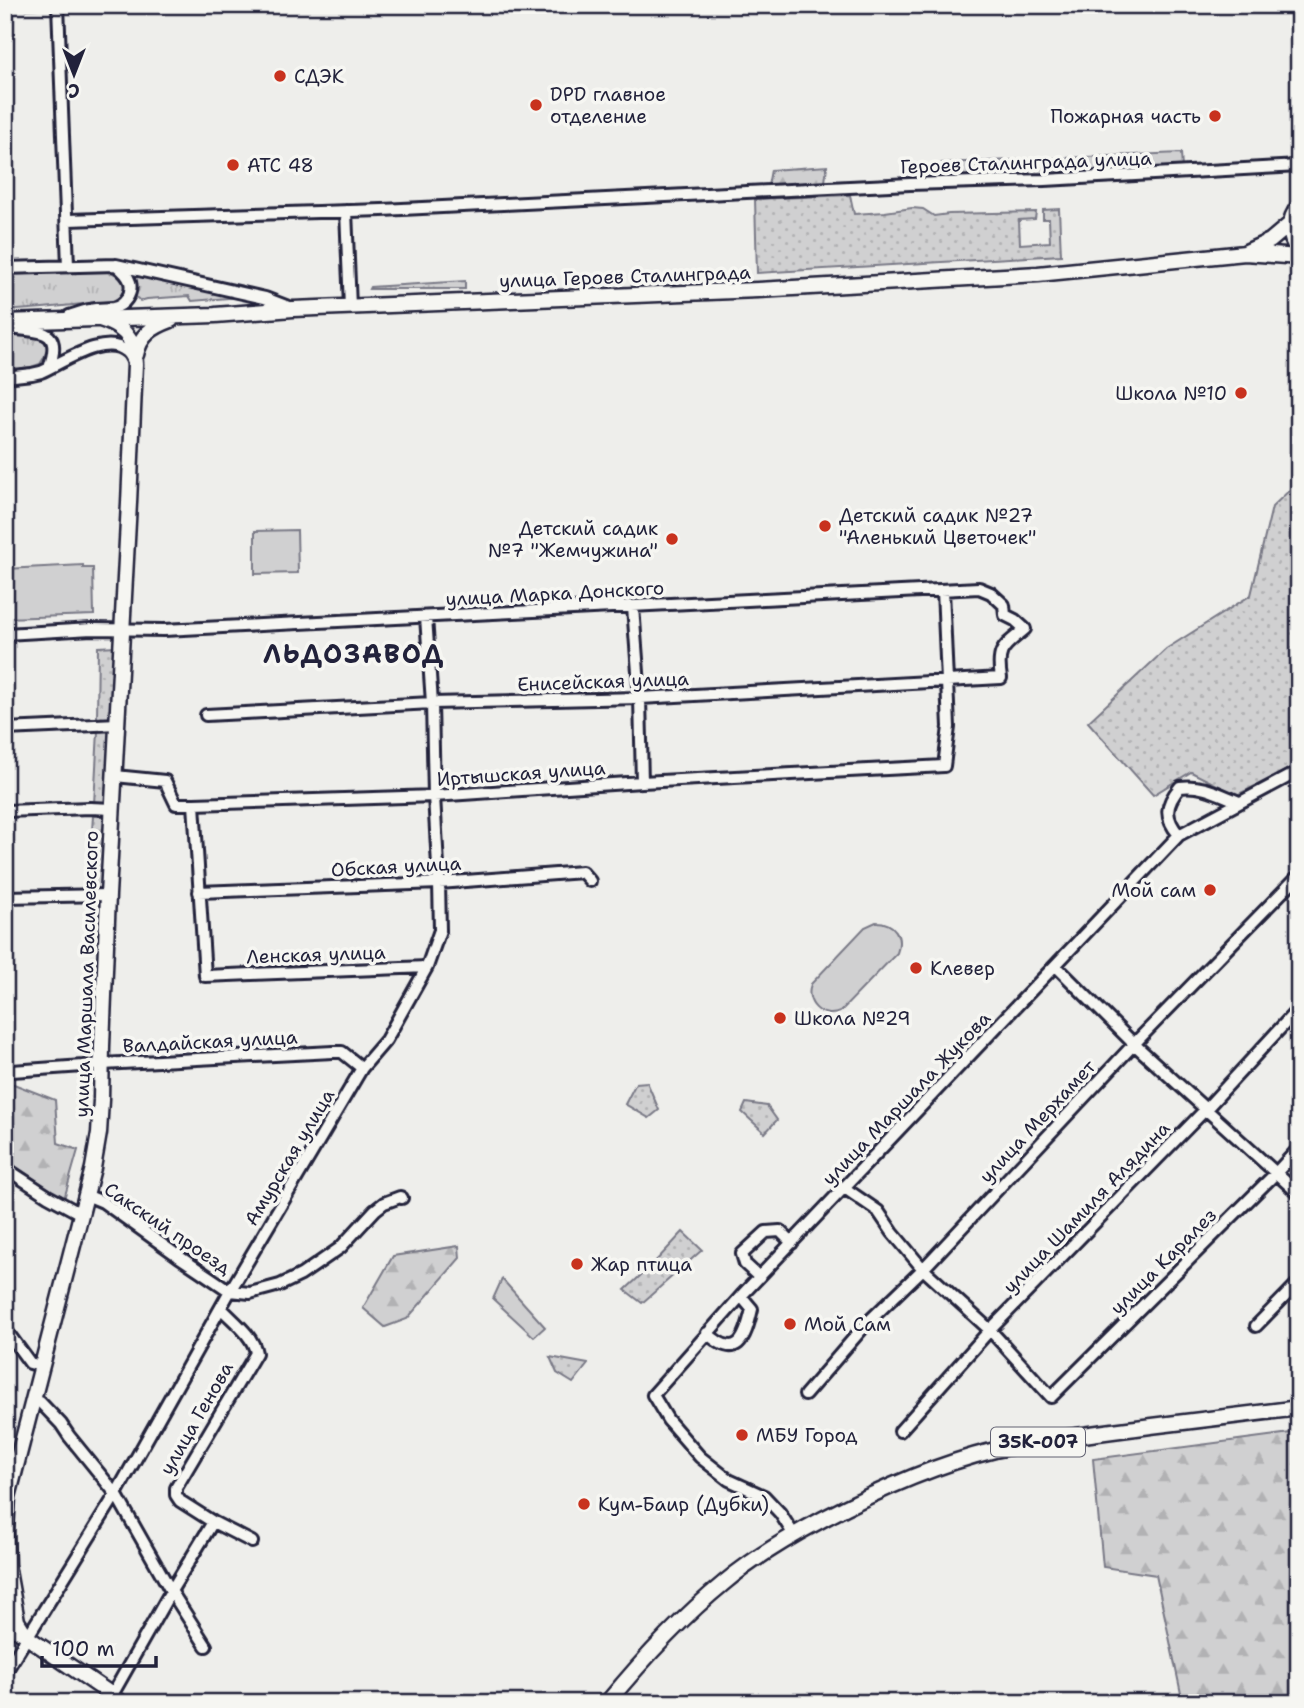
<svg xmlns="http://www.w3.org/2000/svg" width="1304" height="1708" viewBox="0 0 1304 1708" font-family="'Shantell Sans',sans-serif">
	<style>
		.grass { fill: url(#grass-tufts); stroke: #797986; stroke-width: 2 }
		.forest { fill: url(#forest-firs); stroke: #797986; stroke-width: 2 }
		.park { fill: url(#park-dots); stroke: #797986; stroke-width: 2 }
		.garden { fill: #d0d0d1; stroke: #797986; stroke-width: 2 }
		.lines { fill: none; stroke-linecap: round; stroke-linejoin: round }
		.minor-casing { stroke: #22223b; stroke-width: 16 }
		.major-casing { stroke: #22223b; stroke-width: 19 }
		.minor { stroke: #f6f6f2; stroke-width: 10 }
		.major { stroke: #f6f6f2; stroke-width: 14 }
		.rail-casing { stroke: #22223b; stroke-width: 5 }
		.rail { stroke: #f6f6f2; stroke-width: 2.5; stroke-dasharray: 8; stroke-linecap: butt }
		.poi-dot { fill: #c8321e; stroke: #f6f6f2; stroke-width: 2.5 }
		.labels { text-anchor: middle; stroke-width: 7; stroke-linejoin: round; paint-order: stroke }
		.shield { fill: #f6f6f2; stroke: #626272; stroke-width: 2 }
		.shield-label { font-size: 18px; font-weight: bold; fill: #22223b }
		.poi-label { font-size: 19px; fill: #22223b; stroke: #f6f6f2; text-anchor: start }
		.street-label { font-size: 19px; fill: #22223b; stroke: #f6f6f2 }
		.district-label { font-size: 26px; font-weight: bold; letter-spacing: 2px; fill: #22223b; stroke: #f6f6f2 }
	</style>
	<defs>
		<pattern id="grass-tufts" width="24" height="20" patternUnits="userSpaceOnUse" patternTransform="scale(1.75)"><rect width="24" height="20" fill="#d0d0d1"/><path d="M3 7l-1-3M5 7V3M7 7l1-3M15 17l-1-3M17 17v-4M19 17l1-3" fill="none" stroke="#b2b2b4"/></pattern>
		<pattern id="forest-firs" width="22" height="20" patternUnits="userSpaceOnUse" patternTransform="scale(1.75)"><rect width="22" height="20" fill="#d0d0d1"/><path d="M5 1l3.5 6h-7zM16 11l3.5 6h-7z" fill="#b2b2b4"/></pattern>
		<pattern id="park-dots" width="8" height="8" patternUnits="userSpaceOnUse" patternTransform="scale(1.75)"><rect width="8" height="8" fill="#d0d0d1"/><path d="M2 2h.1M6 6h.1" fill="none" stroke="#b2b2b4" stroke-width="1.8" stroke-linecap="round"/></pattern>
	</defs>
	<rect width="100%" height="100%" fill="#eeeeeb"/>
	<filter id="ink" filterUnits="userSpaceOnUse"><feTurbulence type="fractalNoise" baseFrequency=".0143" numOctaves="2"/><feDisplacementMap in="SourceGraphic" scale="14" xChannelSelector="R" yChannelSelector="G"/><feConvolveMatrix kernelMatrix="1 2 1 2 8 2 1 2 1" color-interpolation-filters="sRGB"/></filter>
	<g filter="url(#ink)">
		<path class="grass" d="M110,271C127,280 133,291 113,301L43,308L5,311V274Z
			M133,272L241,297L192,301L189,296L147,299L140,301L133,294L135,283Z
			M465,281V289H369L370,287Z
			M32,335C50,339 50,350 40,364L31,367L5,370V336Z"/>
		<path class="forest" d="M1181,153L1182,168L947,178L942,163Z
			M827,166L825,182L768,186L771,170Z
			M11,1083L55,1100L58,1143L78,1150L64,1199L5,1159V1092Z
			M459,1246L460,1258L407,1319L385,1327L363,1308L393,1256Z
			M1299,1432V1703H1183L1156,1575L1103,1567L1093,1459Z"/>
		<path class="park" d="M850,195L854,214L885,212L912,208L923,209L934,216L949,214L1036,212L1035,219L1019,220L1020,244L1050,242L1049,219H1043V210L1059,209L1061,255L757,273L755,199Z
			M1299,481V764L1237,795L1191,772L1153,795L1088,722L1166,649L1251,595L1272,507Z
			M116,646L113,719H97L98,647Z
			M98,731H113L108,804H94Z
			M93,816H107L103,888L88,892Z
			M647,1082L659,1110L649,1118L625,1104L636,1083Z
			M746,1103L767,1106L777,1120L765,1133L742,1112Z
			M683,1232L702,1250L642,1303L625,1290L654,1263Z
			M550,1357L588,1364L573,1383L557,1373Z"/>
		<path class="garden" d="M297,530L298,573L255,574V531Z
			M83,565V568H93L94,615L5,618V569Z
			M876,922C895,922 903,936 897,953L840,1012C822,1020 804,1003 811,984L865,927Z
			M502,1279L545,1327L534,1337L493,1299Z"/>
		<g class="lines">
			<defs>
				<path id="minor" d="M58,5L68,266
					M346,211L350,307
					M68,220L382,210L910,184L1045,180L1299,166
					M5,268L116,265L265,298L291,308
					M69,316C76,314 83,311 90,310C98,308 106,309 113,308C124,306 133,294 130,282C128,275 122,270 116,265
					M5,327C34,334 65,323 49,368
					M5,377L32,374L41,372C62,363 106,332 127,352C130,354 131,358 133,361
					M633,607L640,698L642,782
					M5,634L92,629L164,630L242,626L979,588L991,593L1004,605L1005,615L1015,620L1025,629C1004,647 996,648 1001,678L640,698L432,703L206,715
					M5,729L118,724
					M115,776L165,781L176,804H194L434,796L642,782L944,766L949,727L943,590
					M194,804L205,976L427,967
					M5,811L90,808L113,809
					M1179,835C1164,817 1165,805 1180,787C1202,784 1219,794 1239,802
					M199,892L439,883L582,872L590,881
					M5,897L108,895
					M1056,966L1134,1044L1299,1194
					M12,1071L83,1066L102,1064L333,1052H342L362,1068
					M5,1168L48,1196L81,1214
					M843,1187L878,1211L893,1233L923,1269L990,1330L1051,1397L1276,1173L1299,1148
					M86,1195L103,1202L178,1256L230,1291L250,1293L280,1285L301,1275L340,1248L375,1210L384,1203L400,1197L402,1198
					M759,1277L745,1264L742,1254L766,1232L780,1231L792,1243
					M221,1308C233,1321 253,1335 256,1353L176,1488V1495L180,1501L213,1522L252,1542
					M1256,1326L1299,1282
					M5,1329L30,1363L41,1366
					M707,1333C737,1361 745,1340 752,1309L741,1296
					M805,1395L868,1322L923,1269L1134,1044L1299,875
					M33,1400L40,1402L61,1424L69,1436L116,1494L171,1591L206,1646
					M900,1431L990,1330L1206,1109L1299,1008
					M794,1535L780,1513L764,1496L729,1480L700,1457L668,1420L653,1395L741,1296L1179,835L1299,771
					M5,1626L25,1636
					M5,1673L116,1494L230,1291L362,1068L386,1040L427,967L440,930L439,883L434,796L432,703L426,617
					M124,1703L112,1695L171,1591L213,1522"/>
				<path id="major" d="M1299,206C1287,220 1288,237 1299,252
					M1246,252L1270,241L1289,225
					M97,318C123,326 134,336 135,364L129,503L108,895L102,1046L101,1100L99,1133L93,1168L8,1497L6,1532L7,1565L17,1621L27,1637L112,1695L108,1703
					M5,322L215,315L293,309L758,290L1038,274L1245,253L1299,257
					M136,355C140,335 152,327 171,320
					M607,1703C643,1659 681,1618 725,1582C755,1557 789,1537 823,1519C878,1490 934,1465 995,1450C1041,1440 1089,1434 1136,1428C1190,1421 1244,1415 1299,1408"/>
			</defs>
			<use href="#minor" class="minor-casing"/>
			<use href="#major" class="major-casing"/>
			<use href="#minor" class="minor"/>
			<use href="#major" class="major"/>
			<defs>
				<path id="rail" d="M396,5H407
					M5,8L72,5"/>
			</defs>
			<use href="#rail" class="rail-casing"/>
			<use href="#rail" class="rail"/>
		</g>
	</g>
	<g class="poi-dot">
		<circle cx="280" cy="76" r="7"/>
		<circle cx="536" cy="105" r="7"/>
		<circle cx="1215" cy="116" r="7"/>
		<circle cx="233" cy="165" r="7"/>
		<circle cx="1241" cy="393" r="7"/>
		<circle cx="825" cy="526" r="7"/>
		<circle cx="672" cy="539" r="7"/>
		<circle cx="1210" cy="890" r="7"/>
		<circle cx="916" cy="968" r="7"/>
		<circle cx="780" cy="1018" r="7"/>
		<circle cx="577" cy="1264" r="7"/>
		<circle cx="790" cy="1324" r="7"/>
		<circle cx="742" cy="1435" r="7"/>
		<circle cx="584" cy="1504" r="7"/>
	</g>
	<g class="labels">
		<rect class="shield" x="991" y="1427.5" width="94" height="29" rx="5"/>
		<g class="shield-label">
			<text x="1038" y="1448">35К-007</text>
		</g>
		<g class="poi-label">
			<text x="294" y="83">СДЭК</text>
			<text x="550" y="101">DPD главное<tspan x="550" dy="22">отделение</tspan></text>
			<text x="1201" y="123" text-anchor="end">Пожарная часть</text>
			<text x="247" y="172">АТС 48</text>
			<text x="1227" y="400" text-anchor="end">Школа №10</text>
			<text x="839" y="522">Детский садик №27<tspan x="839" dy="22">"Аленький Цветочек"</tspan></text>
			<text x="658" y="535" text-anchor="end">Детский садик<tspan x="658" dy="22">№7 "Жемчужина"</tspan></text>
			<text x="1196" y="897" text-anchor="end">Мой сам</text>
			<text x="930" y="975">Клевер</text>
			<text x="794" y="1025">Школа №29</text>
			<text x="591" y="1271">Жар птица</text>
			<text x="804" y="1331">Мой Сам</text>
			<text x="756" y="1442">МБУ Город</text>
			<text x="598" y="1511">Кум-Баир (Дубки)</text>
		</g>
		<g class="street-label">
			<text transform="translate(1026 162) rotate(-2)" y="7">Героев Сталинграда улица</text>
			<text transform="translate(625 276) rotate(-2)" y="7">улица Героев Сталинграда</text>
			<text transform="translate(555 593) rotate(-3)" y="7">улица Марка Донского</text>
			<text transform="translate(603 681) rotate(-2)" y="7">Енисейская улица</text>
			<text transform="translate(521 773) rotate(-4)" y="7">Иртышская улица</text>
			<text transform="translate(396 866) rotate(-3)" y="7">Обская улица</text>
			<text transform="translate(316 954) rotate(-2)" y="7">Ленская улица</text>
			<text transform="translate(86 974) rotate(-88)" y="7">улица Маршала Василевского</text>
			<text transform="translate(210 1041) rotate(-3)" y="7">Валдайская улица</text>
			<text transform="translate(906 1098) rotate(-46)" y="7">улица Маршала Жукова</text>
			<text transform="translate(1037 1121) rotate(-47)" y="7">улица Мерхамет</text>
			<text transform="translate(289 1157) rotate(-59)" y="7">Амурская улица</text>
			<text transform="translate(1086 1207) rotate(-46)" y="7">улица Шамиля Алядина</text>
			<text transform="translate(168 1228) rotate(34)" y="7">Сакский проезд</text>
			<text transform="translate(1163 1261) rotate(-45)" y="7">улица Каралез</text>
			<text transform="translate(196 1418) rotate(-60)" y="7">улица Генова</text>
		</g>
		<g class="district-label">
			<text x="354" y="663">ЛЬДОЗАВОД</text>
		</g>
	</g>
	<rect width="1304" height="1708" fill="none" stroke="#f6f6f2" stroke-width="28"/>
	<rect x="14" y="14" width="1276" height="1680" fill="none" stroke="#22223b" stroke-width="2.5" filter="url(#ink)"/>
	<g transform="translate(74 74) rotate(180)" stroke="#f6f6f2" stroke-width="5" paint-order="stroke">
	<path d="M0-5L12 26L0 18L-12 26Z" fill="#22223b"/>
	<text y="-10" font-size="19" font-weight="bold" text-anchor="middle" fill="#22223b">С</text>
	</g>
	<path d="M42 1656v10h114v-10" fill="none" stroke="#22223b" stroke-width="3.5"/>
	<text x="52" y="1656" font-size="21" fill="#22223b" stroke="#f6f6f2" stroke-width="5" paint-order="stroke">100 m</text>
</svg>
